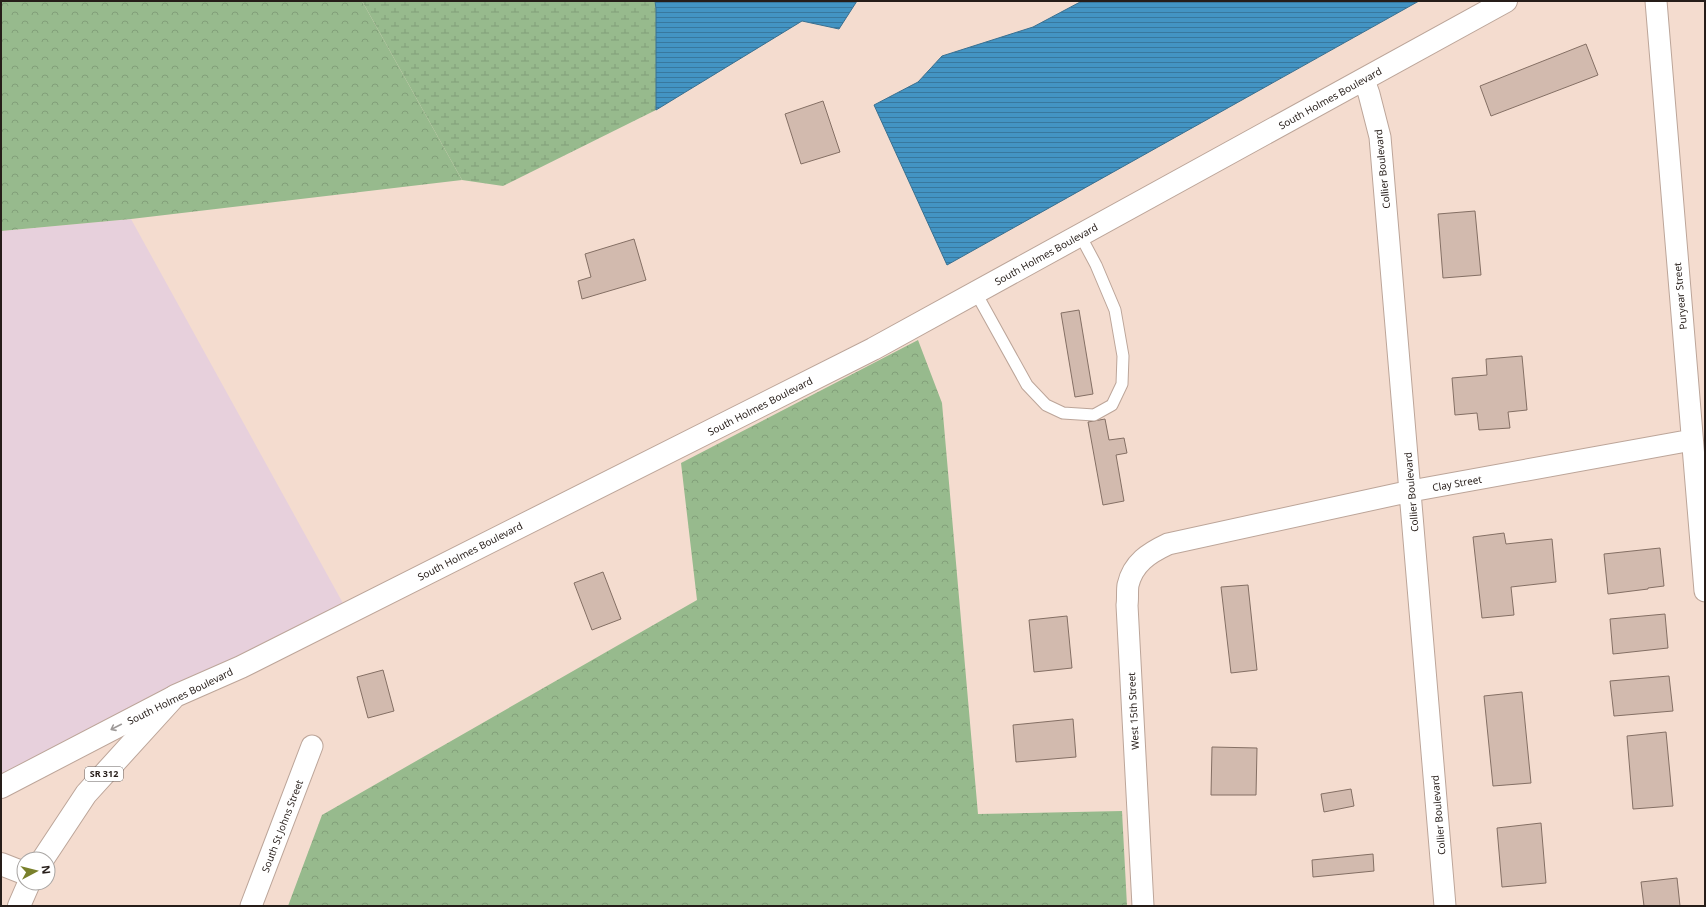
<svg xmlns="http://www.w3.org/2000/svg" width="1706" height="907" viewBox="0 0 1706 907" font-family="'Noto Sans',sans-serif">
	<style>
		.industrial { fill: #e7d0dc }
		.forest { fill: url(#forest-crowns) }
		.wetland { fill: url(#wetland-marsh) }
		.water { fill: url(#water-rules); stroke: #3a7090 }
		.building { fill: #d2baae; stroke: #846f64 }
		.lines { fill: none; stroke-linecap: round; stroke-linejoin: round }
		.lane-casing { stroke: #bca599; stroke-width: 13 }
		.street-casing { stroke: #bca599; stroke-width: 23 }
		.secondary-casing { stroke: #bca599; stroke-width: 24 }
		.primary-casing { stroke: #bca599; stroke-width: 24 }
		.lane { stroke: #fff; stroke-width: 11 }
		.street { stroke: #fff; stroke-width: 21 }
		.secondary { stroke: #fff; stroke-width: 22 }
		.primary { stroke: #fff; stroke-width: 22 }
		.oneway { stroke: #9d9998 }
		.labels { text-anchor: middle; stroke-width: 4; stroke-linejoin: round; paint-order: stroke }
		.shield { fill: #fff; stroke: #67615e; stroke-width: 1 }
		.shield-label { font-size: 9px; font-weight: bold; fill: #261d19 }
		.street-label { font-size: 10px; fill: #261d19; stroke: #fff }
	</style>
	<defs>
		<pattern id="forest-crowns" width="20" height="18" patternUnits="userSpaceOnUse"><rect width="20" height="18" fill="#97ba8d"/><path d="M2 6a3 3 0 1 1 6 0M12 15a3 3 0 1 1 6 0" fill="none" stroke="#829f79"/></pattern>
		<pattern id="wetland-marsh" width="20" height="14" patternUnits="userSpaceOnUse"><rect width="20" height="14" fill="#97ba8d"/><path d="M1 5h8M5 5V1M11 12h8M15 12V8" fill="none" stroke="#829f79"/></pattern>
		<pattern id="water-rules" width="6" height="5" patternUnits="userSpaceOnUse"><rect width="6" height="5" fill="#4394c3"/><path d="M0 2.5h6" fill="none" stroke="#38789e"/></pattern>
	</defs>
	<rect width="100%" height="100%" fill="#f4dccf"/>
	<path class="industrial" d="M131,219L344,605L1,781V231Z"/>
	<path class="forest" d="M1,1H362L462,180L131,219L1,231Z
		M918,340L942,403L978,814L1122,811L1127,906H288L322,815L697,600L681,463Z"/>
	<path class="wetland" d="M362,1H655L656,9V110L503,186L462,180Z"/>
	<path class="water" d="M655,1H857L839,29L802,21L656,110V9Z
		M1082,1H1419L947,265L874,105L918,82L942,56L1033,27Z"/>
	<path class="building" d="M1586,44L1598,75L1491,116L1480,86Z
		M823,101L840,152L801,164L785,114Z
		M1475,211L1481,275L1443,278L1438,214Z
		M634,239L646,280L582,299L578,281L591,277L585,254Z
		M1079,310L1093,394L1075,397L1061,313Z
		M1522,356L1527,410L1508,412L1510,428L1479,430L1477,413L1455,415L1452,378L1487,375L1486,359Z
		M1105,419L1109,440L1124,438L1127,453L1116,455L1124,501L1103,505L1088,422Z
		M1504,533L1506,544L1552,539L1556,582L1511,587L1514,615L1482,618L1473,537Z
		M1660,548L1664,586L1648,588V589L1608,594L1604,554Z
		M603,572L621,619L592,630L574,583Z
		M1248,585L1257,670L1231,673L1221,587Z
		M1665,614L1668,648L1613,654L1610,619Z
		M1067,616L1072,668L1034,672L1029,620Z
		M383,670L394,711L368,718L357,677Z
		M1669,676L1673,711L1614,716L1610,681Z
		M1522,692L1531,783L1493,786L1484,696Z
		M1073,719L1076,757L1016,762L1013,725Z
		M1666,732L1673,806L1633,809L1627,736Z
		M1212,747L1257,748L1256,795H1211Z
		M1351,789L1354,806L1324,812L1321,794Z
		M1541,823L1546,883L1502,887L1497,828Z
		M1373,854L1374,871L1313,877L1312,860Z
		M1677,878L1680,906H1644L1641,882Z"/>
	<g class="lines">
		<defs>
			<path id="lane" d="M976,293L1027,385L1046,405L1063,413L1094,415L1112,405L1122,384L1123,356L1115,310L1096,265L1080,235"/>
			<path id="street" d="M1656,1L1705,591
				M1364,80L1369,94L1380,137L1445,906
				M251,906L312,746
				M1143,906L1127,605C1128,599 1127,591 1128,585C1133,563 1149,553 1168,544L1411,491L1692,440"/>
			<path id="secondary" d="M1,787L172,698
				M1,864L24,873"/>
			<path id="primary" d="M43,859L86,794L175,696L241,667L873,349L1506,1
				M19,906L29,883"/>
		</defs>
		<use href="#lane" class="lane-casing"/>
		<use href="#street" class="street-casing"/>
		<use href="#secondary" class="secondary-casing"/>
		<use href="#primary" class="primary-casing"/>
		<use href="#lane" class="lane"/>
		<use href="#street" class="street"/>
		<use href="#secondary" class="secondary"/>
		<use href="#primary" class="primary"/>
	</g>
	<defs><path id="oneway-shaft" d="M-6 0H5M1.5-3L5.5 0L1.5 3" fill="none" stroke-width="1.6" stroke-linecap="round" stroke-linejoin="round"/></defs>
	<use class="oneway" href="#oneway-shaft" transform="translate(116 727) rotate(153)"/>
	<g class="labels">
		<rect class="shield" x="85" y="767" width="38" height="14" rx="3"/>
		<g class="shield-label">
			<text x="104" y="777">SR 312</text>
		</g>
		<g class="street-label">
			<text transform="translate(1330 98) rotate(-29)" y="4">South Holmes Boulevard</text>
			<text transform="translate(1382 169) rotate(-96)" y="4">Collier Boulevard</text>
			<text transform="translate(1046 254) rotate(-29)" y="4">South Holmes Boulevard</text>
			<text transform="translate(1680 296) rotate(-95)" y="4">Puryear Street</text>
			<text transform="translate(760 406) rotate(-27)" y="4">South Holmes Boulevard</text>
			<text transform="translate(1457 483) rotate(-10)" y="4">Clay Street</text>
			<text transform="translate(1411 492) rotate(-95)" y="4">Collier Boulevard</text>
			<text transform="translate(470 551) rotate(-27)" y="4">South Holmes Boulevard</text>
			<text transform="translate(180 696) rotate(-26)" y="4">South Holmes Boulevard</text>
			<text transform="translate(1133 711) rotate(-93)" y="4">West 15th Street</text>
			<text transform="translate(1438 815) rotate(-95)" y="4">Collier Boulevard</text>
			<text transform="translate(282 826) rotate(-69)" y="4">South St Johns Street</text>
		</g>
	</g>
	<rect width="1706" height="907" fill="none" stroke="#261d19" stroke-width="4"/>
	<g transform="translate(36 871) rotate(83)"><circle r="19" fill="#ffffff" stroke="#a8a5a3"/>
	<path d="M0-3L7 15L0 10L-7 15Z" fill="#79802b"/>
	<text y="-6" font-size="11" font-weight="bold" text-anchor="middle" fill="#261d19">N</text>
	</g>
</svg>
